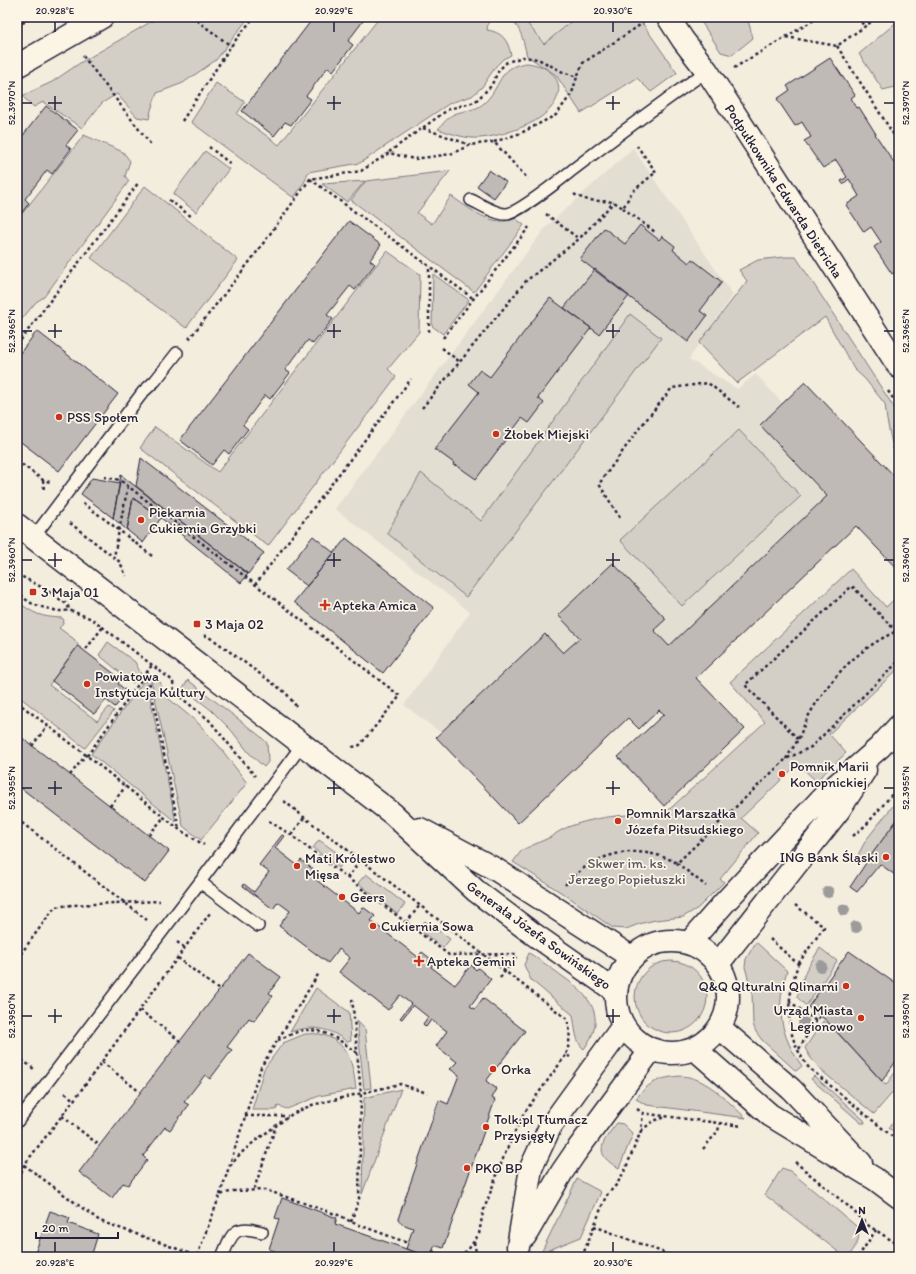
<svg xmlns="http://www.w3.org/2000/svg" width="916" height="1274" viewBox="0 0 916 1274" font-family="Itim,sans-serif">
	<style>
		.built { fill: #e3ded2 }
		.green { fill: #d4cfc6; stroke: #7b7880 }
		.building { fill: #bfbab6; stroke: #22223b }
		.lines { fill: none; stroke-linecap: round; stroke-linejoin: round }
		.service-casing { stroke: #22223b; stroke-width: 14 }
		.minor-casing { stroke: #22223b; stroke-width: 25 }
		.tertiary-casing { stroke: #22223b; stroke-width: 25 }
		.path { stroke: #22223b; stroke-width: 2.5; stroke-dasharray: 3 3; stroke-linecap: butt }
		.service { stroke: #fcf5e5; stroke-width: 11 }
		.minor { stroke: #fcf5e5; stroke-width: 22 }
		.tertiary { stroke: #fcf5e5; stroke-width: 22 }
		.tree { fill: #9d9a9b }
		.ticks { fill: none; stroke: #22223b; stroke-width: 1.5 }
		.poi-dot { fill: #c8321e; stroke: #fcf5e5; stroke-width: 1.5 }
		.labels { text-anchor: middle; stroke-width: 3.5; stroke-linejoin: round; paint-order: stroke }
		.street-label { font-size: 14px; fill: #22223b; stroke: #fcf5e5 }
		.poi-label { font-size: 14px; fill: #22223b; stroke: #fcf5e5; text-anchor: start }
		.park-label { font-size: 14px; fill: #575665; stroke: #fcf5e5 }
		.neatline { fill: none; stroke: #22223b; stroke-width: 1.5 }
		.ticks-label { font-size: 10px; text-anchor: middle; fill: #22223b }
	</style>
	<rect width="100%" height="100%" fill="#f3edde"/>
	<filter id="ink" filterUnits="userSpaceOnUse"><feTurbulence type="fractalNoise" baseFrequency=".025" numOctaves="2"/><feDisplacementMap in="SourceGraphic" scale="8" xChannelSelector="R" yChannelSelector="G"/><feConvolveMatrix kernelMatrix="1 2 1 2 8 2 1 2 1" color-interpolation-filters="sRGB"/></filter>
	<g filter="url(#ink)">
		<path class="built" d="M522,17H577L544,44Z
			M633,148L733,295L689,359L737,389L756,374L782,403L805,382L899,481V571L856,526L696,677L745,729L664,806L618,757L663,714L659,710L639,729L628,718L518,823L436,737L441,733L404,705L470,612L335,509L545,228Z"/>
		<path class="green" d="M159,17H249L216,60L183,83L157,93L151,110L149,119L137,117L117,94L102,103L82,128L43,102L34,107L22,96L52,82L80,63Z
			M380,17H489L487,30C502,32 508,40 511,55L503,59L496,66L482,87L472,96L450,103L360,163L308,172L305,181L294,198L191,122L216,83L245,102L237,114L279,145Z
			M504,17H522L544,44L577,17H638L677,73L651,92L637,78L581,113L556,75L527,56C523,41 521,22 504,17Z
			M698,17H747L753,38L732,55L721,52Z
			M899,20V86L883,90L859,54Z
			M527,63C562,67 570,96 541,117C528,127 497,137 480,138C466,139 452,134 438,129C443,124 448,117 454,114C464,110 475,111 483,104C502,88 497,66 527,63Z
			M84,135L123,152L130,161L125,176L129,181L44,297L36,302L17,325V220Z
			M205,151L229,169L196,212L173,194Z
			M450,171L417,213L432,224L451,196C469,208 493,229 515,218L524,225L474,292L351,200L366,181Z
			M365,181L347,202L322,184Z
			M145,186L238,260L186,328L91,258Z
			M387,251L420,274L419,332L388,369L396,377L268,546L140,448L155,427L218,472Z
			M784,257H796L899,415V455L893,449L887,420L885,404L865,379L854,369L825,317L737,383L699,343L747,281L739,270L758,260Z
			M433,274L469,300L443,334L432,326Z
			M630,314L661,338L466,597L387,533L421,473L481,521Z
			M739,430L801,496L682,606L620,540Z
			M851,569L886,607L899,595V668L829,734L846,753L816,781L798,764L741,818L758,833L720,879L724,882L698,908L683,917L655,920L639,924L626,929L613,928L570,898L513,862L522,850L553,836C567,822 616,814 636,815C644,815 652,817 661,817L765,722L730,682Z
			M17,601C34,614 40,617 62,618L64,620L63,624L59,628L74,639L78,645L49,685L97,721L109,707L114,711L85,748L17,695Z
			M108,642L135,662L141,674L133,683L99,655Z
			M150,675L161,683L160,688L163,694L198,723L219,746L247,783L201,840L183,826Z
			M146,678L176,822L91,754Z
			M188,680L260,736L267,743L268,762L264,767L249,753L231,730L211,710L183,688Z
			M899,798V817L867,861L858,855L866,840Z
			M319,840L346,859L339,868L313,848Z
			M366,874L405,904L397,914L358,883Z
			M425,921L450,939L443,948L418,929Z
			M756,942L787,971C775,1007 780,1035 802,1066L796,1071L762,1040L756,1032L753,1024L752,992L745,967L746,959Z
			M820,948L837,961L806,1006L797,997L806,970Z
			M529,953C540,960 551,968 562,976C590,996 608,1016 584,1049C575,1043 575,1025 573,1015L531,980L524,965Z
			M635 997a36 36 0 1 1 72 0a36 36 0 1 1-72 0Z
			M316,988L349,1012L351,1041L347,1042C329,1027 312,1025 290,1032Z
			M357,1021L365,1029L371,1088L364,1089Z
			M823,1021L831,1026L884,1084L886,1085L899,1067V1075L894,1082L899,1085L874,1114L822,1071L810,1057L805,1048Z
			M305,1034C310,1034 318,1033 324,1035C349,1044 353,1064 356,1089L319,1096L287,1109L278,1106L276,1110H252L264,1069L283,1043Z
			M682,1076C708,1078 728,1102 746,1118L647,1105L636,1099C648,1082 661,1077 682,1076Z
			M814,1076L864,1120L865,1123H861L811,1079Z
			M401,1089L362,1194L364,1098Z
			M899,1113V1136L889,1128Z
			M617,1123L623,1124L633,1134L619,1168C592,1154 602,1142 617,1123Z
			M782,1168L790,1171L856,1226C863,1239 855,1245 849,1257H845L765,1195Z
			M577,1179L601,1192L581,1237L541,1253Z"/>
		<path class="building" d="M314,17H366L348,41L353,45L333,71L328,67L306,96L311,99L291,125L285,122L274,136L242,111Z
			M830,58L855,95L851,98L857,108L859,107L876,134H875L899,170V270L892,274L874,247L881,242L871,227L864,232L846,205L859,196L849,179L843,184L841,181L847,177L836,160L823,168L804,141L811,137L802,122L795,126L777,99L790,90L787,86Z
			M46,106L78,130L66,145L71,149L52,174L47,170L25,199L29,203L17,219V143Z
			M489,170L506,182L494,198L477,186Z
			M349,221L381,245L370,260L375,264L355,290L350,286L327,315L333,319L313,344L308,340L285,370L290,373L270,399L265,395L243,425L248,429L229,454L224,450L212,465L180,440Z
			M640,225L659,240L662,236L675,246L673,250L689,263L692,259L722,282L700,311L707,316L688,342L580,259L604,228L625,244Z
			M595,269L629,296L599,334L564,308Z
			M550,298L591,328L538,398L544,403L529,423L522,418L476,479L456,465L455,466L453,465L454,463L436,450H434L479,392L469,384L480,370L490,377Z
			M37,331L118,394L59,471L17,439V357Z
			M805,382L899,481V571L856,526L696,678L745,729L664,806L618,757L664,714L659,710L639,729L628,718L518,823L436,737L545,634L563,653L580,638L558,615L613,563L666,619L654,630L669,646L827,496L760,425Z
			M141,458L264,553L248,574L136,486Z
			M121,475L248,574L241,583L161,518L133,498L127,530L113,518Z
			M92,478L120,483L113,518L81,494Z
			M133,498L161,518L143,543L127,530Z
			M313,536L334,553L307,586L286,570Z
			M346,538L434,608L383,673L294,602Z
			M78,646L121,679L118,684L128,692L115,707L106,700L94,714L52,681Z
			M17,734L169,851L145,883L17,785Z
			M899,817V878L880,864L857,892L850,887L872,854Z
			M282,835L284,836L275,848L297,865L301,860L314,870L310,875L359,913L363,907L375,916L371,921L418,957L422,952L435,962L431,967L455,985L471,965L476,970L478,968L491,979L470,1006L475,1009L483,998L525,1031L486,1081L497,1089L492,1098L495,1100L443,1248L435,1245L430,1257L406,1249L413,1228L402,1224L398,1219L439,1100L448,1104L459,1075L450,1069L457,1062L436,1046L447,1031L431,1020L426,1027L423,1024L428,1017L413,1005L402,1019L400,1018L411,1004L400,995L388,1010L339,972L350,958L339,949L328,963L279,926L290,911L278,902L273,909L243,886L244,884L254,892L269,872L259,865Z
			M849,951L899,986V1057L882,1081L827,1021L808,1007Z
			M248,953L281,977L269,993L273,996L254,1021L249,1018L227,1047L232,1050L210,1079L205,1075L184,1102L189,1105L170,1130L165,1127L143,1156L147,1160L128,1185L123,1183L112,1198L79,1172Z
			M282,1198L337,1218L335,1224L429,1257H291L269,1249L279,1219L275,1218Z
			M50,1211L70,1218L68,1223L98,1234L91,1257L34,1256Z"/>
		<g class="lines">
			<defs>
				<path id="service" d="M471,200C480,204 497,215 507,214C520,212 562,178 575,168C618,135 662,102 707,71
					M33,538L143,392L155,381L177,353
					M200,882L258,926
					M17,1122L200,882L302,745
					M222,1257C232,1233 234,1224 262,1232"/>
				<path id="minor" d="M668,17L683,40L707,71L899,367
					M17,66L102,17"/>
				<path id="tertiary" d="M17,525L393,814L476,891L532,933L615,991
					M420,829L495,869L631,957
					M616 997a56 56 0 1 1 112 0a56 56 0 1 1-112 0Z
					M689,943L725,902L825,795L880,747L899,726
					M718,964L839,810L865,770
					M720,1028L791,1089L861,1163
					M695,1049L770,1115L875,1179L899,1197
					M525,1236L562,1172L575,1153L651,1050
					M518,1247L531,1168L550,1127L623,1026"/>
			</defs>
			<use href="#service" class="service-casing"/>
			<use href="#minor" class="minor-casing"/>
			<use href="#tertiary" class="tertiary-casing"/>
			<path class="path" d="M192,17L231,46
				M858,17L864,26
				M127,23L137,17
				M17,26L33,17
				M786,37L837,46L878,17
				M837,46L899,143
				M83,56L151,145
				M734,68L819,17
				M182,121L231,46L254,17
				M423,128L470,145
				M494,142L521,133L556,115L572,93L577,77L583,63L643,23
				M209,147L232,165
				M389,152L449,109L475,102L491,86L499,70L507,62L523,57L538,59L563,72L577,77
				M310,179L474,299
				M574,194L577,196L588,200L614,202L623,208L632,192L656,172L637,146
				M169,200L192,217
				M623,208L655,232
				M546,214L579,239
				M429,332V267
				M443,338L529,227
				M189,339L251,260L310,179L361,171L389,153L414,159L451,154L470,145L494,142L528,179
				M17,345L139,182
				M442,348L460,362
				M888,391L899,407
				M422,408L526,281L579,239L614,202
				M17,461L43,480L50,482
				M104,477L120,480L400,696L360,745L353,747L351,750
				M43,480L44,490
				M128,486L119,530L152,556
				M83,503L119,530L114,557
				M620,518L599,484L638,430L672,388L708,383L739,407
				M70,523L120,562L126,576
				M17,574L45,589L65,603L68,606L69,610
				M255,585L411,379
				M17,590C27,603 35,606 50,609C57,611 62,612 69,610L92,619L173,681L174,692L209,720L255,776
				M204,635L214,640L286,693L296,706
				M86,649L103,627
				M147,671L179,829
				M17,702L86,755L180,830L204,845
				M798,739L745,685L852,586L896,631
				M32,746L48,725
				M87,756L152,665
				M786,759C790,752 795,745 799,738C802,730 805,723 809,715C831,677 858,648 899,630
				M70,775L86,755
				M284,801L305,818L361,860L567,1019C571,1032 570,1042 566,1055L570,1057
				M110,806L126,786
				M17,819L147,920
				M269,821L291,835L449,955L517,954
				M149,835L164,817
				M291,835L304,818
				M853,836L867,824L899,786
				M677,863L706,886
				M347,878L361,860
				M565,885C594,852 637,842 677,863L786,759L811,747L899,661
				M795,905L824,927L798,964
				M406,923L420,905
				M770,939L798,964C786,1003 783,1033 809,1068L899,1142
				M177,942L185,948
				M178,958L219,990
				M17,959L55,907L72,905L160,901
				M500,978L518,954
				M789,1001L816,1021
				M140,1010L180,1041
				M278,1040C286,1037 297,1031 305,1030C326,1029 341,1041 357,1053
				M799,1049L810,1030L820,1016
				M17,1056L34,1069
				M102,1062L140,1092
				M65,1093L74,1100
				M637,1109L643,1113L656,1115L742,1126
				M62,1116L99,1145
				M245,1116H288
				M641,1131L653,1121L666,1117
				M703,1149L718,1131L720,1123
				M795,1162L848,1206L869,1226L899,1245
				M24,1165L100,1221L197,1256L220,1195L233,1191L266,1190L341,1216L351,1222L408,1243
				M230,1166L240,1154L255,1141L292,1114L312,1105L400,1084L427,1093
				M17,1184L24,1165L74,1100L210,913
				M254,1189L276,1126
				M220,1195L261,1067L319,973
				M351,1222L359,1199L361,1094L352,997
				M594,1226L675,1257
				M474,1242L477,1257
				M432,1251L446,1257
				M460,1257L468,1250L479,1234L483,1212L504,1156L522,1116L566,1055
				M582,1257L606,1196L617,1184L625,1170L641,1131L643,1113
				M858,1257L876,1230"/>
			<use href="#service" class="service"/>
			<use href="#minor" class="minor"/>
			<use href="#tertiary" class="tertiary"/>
		</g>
		<g class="tree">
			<circle cx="828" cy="892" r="6"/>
			<circle cx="844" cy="910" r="6"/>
			<circle cx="856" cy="927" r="6"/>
			<circle cx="821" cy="966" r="6"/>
			<circle cx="804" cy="1023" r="6"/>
		</g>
	</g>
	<path class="ticks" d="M55,22V32M334,22V32M613,22V32M55,96V110M334,96V110M613,96V110M22,103H32M48,103H62M327,103H341M606,103H620M884,103H894M55,324V338M334,324V338M613,324V338M22,331H32M48,331H62M327,331H341M606,331H620M884,331H894M55,553V567M334,553V567M613,553V567M22,560H32M48,560H62M327,560H341M606,560H620M884,560H894M55,781V795M334,781V795M613,781V795M22,788H32M48,788H62M327,788H341M606,788H620M884,788H894M55,1009V1023M334,1009V1023M613,1009V1023M22,1016H32M48,1016H62M327,1016H341M606,1016H620M884,1016H894M55,1242V1252M334,1242V1252M613,1242V1252"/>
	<g class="poi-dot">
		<circle cx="59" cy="417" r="4"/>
		<circle cx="496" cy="434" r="4"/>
		<circle cx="141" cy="520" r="4"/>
		<rect x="29" y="588" width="8" height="8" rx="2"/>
		<path d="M323 599h4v4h4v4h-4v4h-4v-4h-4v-4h4z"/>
		<rect x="193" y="620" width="8" height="8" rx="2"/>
		<circle cx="87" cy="684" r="4"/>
		<circle cx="782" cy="774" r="4"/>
		<circle cx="618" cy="821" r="4"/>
		<circle cx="886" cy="857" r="4"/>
		<circle cx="297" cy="866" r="4"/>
		<circle cx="342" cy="897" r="4"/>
		<circle cx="373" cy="926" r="4"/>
		<path d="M417 955h4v4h4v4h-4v4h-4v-4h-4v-4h4z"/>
		<circle cx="846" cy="986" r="4"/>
		<circle cx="861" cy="1018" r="4"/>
		<circle cx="493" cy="1069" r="4"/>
		<circle cx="486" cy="1127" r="4"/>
		<circle cx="467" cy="1168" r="4"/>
	</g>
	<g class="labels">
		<g class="street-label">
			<text transform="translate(784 191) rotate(57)" y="5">Podpułkownika Edwarda Dietricha</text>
			<text transform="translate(539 935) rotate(36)" y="5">Generała Józefa Sowińskiego</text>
		</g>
		<g class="poi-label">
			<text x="67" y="422">PSS Społem</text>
			<text x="504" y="439">Żłobek Miejski</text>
			<text x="149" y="517">Piekarnia<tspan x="149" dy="16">Cukiernia Grzybki</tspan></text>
			<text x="41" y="597">3 Maja 01</text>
			<text x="333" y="610">Apteka Amica</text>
			<text x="205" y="629">3 Maja 02</text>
			<text x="95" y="681">Powiatowa<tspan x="95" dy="16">Instytucja Kultury</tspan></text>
			<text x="790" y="771">Pomnik Marii<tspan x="790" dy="16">Konopnickiej</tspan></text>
			<text x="626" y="818">Pomnik Marszałka<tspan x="626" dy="16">Józefa Piłsudskiego</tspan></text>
			<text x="878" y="862" text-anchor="end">ING Bank Śląski</text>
			<text x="305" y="863">Mati Królestwo<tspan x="305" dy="16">Mięsa</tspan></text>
			<text x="350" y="902">Geers</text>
			<text x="381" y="931">Cukiernia Sowa</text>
			<text x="427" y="966">Apteka Gemini</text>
			<text x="838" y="991" text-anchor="end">Q&amp;Q Qlturalni Qlinarni</text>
			<text x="853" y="1015" text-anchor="end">Urząd Miasta<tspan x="853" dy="16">Legionowo</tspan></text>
			<text x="501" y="1074">Orka</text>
			<text x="494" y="1124">Tolk.pl Tłumacz<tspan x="494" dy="16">Przysięgły</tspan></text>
			<text x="475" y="1173">PKO BP</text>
		</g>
		<g class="park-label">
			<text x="627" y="868">Skwer im. ks.<tspan x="627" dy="16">Jerzego Popiełuszki</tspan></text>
		</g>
	</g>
	<rect width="916" height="1274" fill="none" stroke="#fcf5e5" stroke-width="44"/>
	<g transform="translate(862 1220)" stroke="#fcf5e5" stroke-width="3" paint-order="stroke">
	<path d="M0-3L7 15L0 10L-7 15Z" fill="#22223b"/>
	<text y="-6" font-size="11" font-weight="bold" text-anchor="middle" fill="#22223b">N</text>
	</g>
	<path d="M36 1232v6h82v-6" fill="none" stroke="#22223b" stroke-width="2"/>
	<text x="42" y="1232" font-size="12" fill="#22223b" stroke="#fcf5e5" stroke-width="3" paint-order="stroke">20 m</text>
	<rect x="22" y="22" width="872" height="1230" class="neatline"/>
	<g class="ticks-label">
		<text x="55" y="14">20.928°E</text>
		<text x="334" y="14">20.929°E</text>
		<text x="613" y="14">20.930°E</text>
		<text transform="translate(11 103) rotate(-90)" y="4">52.3970°N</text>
		<text transform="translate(905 103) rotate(-90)" y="4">52.3970°N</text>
		<text transform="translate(11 331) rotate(-90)" y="4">52.3965°N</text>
		<text transform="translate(905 331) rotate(-90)" y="4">52.3965°N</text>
		<text transform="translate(11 560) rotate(-90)" y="4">52.3960°N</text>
		<text transform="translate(905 560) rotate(-90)" y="4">52.3960°N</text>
		<text transform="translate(11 788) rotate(-90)" y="4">52.3955°N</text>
		<text transform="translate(905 788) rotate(-90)" y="4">52.3955°N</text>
		<text transform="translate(11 1016) rotate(-90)" y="4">52.3950°N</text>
		<text transform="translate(905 1016) rotate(-90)" y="4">52.3950°N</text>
		<text x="55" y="1266">20.928°E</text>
		<text x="334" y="1266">20.929°E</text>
		<text x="613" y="1266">20.930°E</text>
	</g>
</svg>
